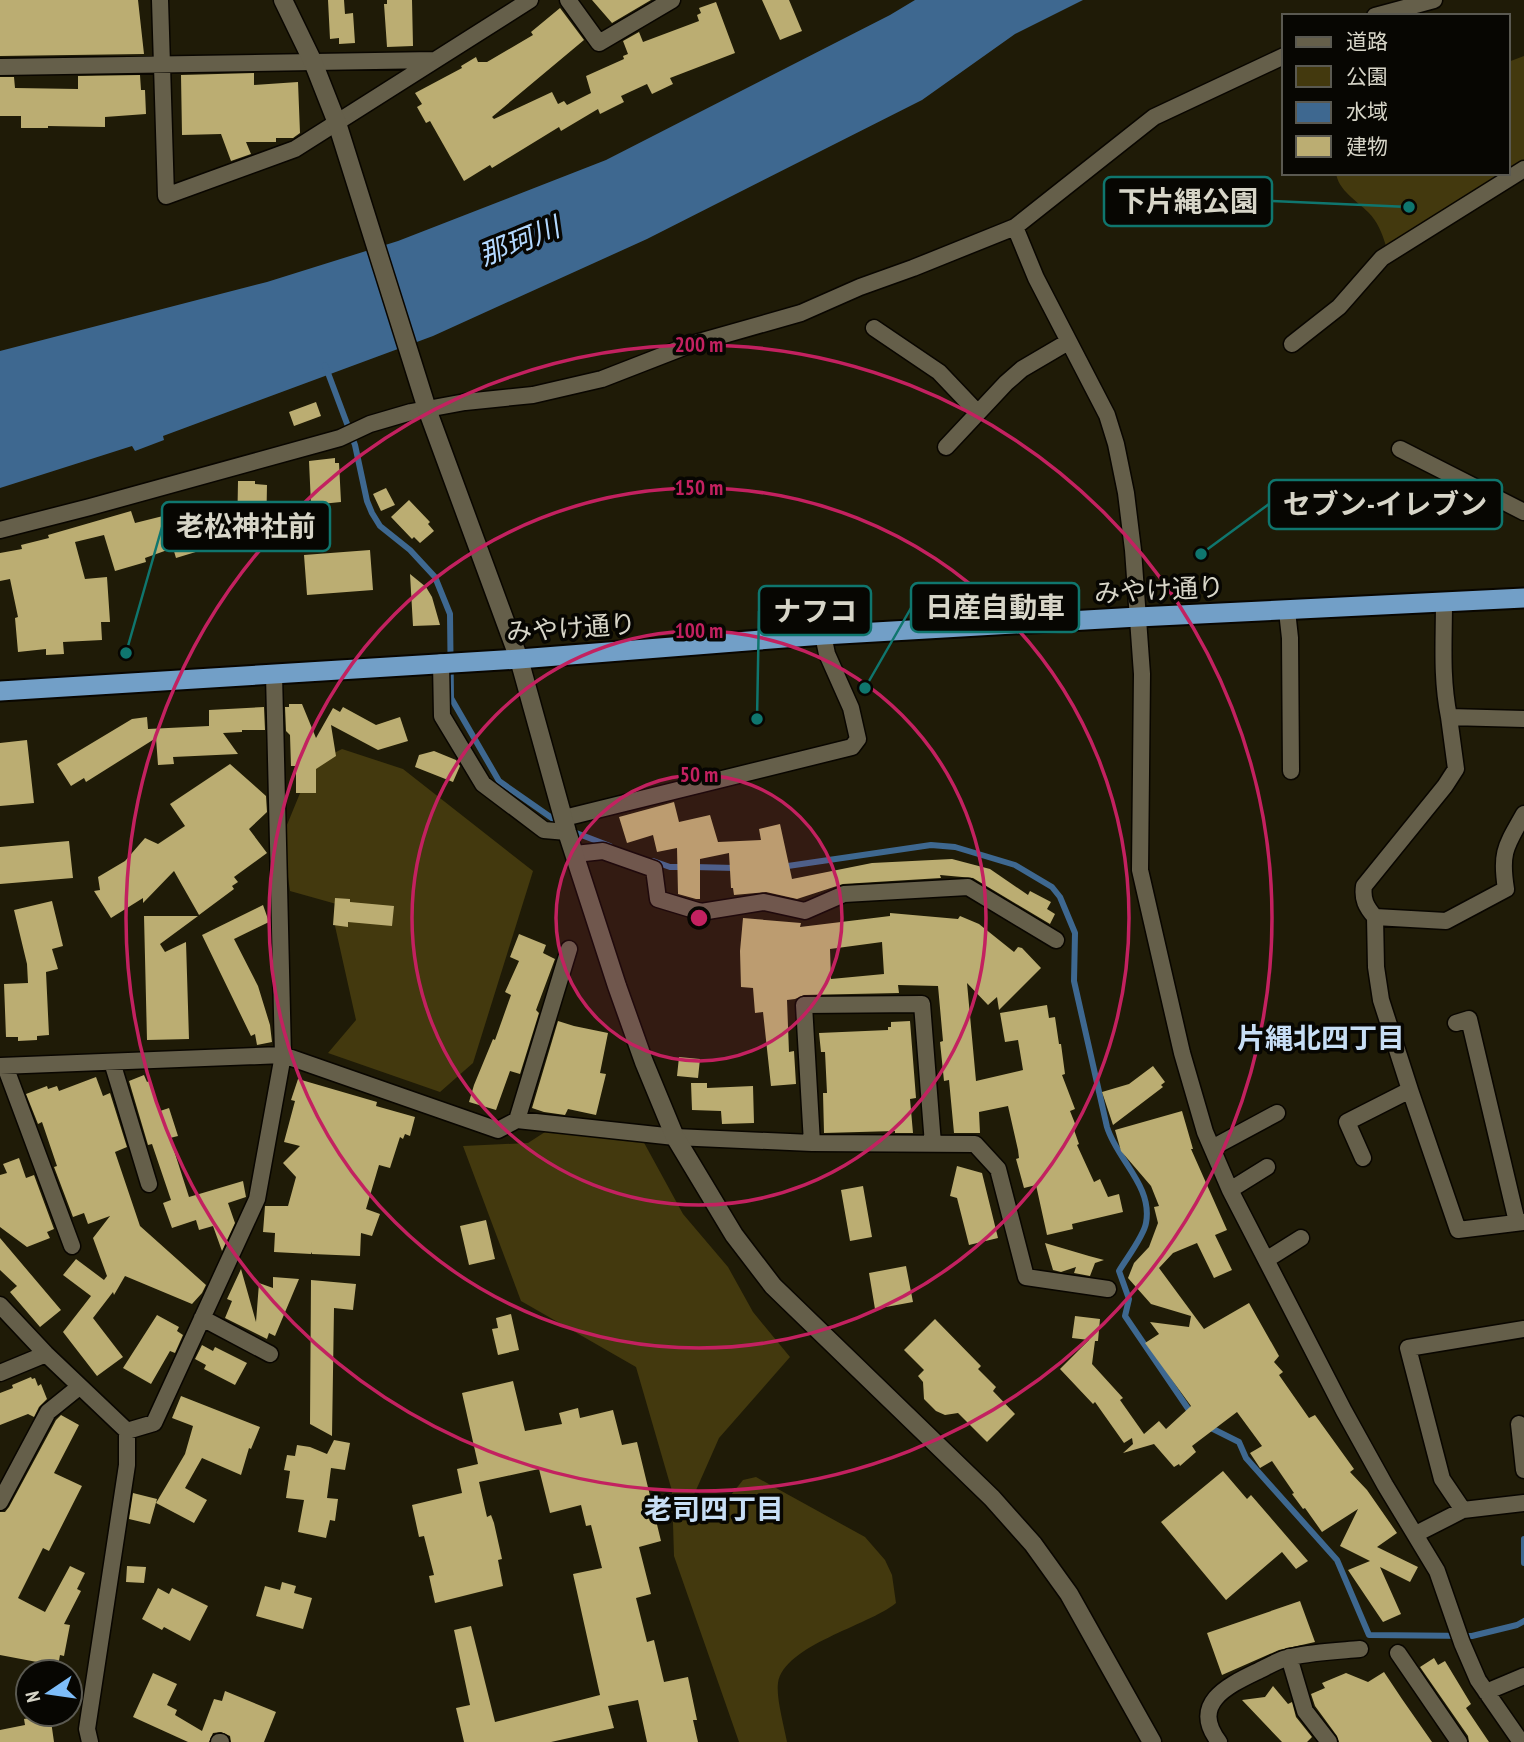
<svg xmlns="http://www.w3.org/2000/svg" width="1524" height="1742" viewBox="0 0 1524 1742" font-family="'PT Sans Narrow','Noto Sans JP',sans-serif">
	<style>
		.green { fill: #43390e }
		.water { fill: #3e6890 }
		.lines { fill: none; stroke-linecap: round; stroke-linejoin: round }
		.stream { stroke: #3e6890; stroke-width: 6 }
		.building { fill: #bbad72; fill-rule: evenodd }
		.minor-casing { stroke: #090600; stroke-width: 19 }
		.tertiary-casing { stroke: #090600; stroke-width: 21 }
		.trunk-casing { stroke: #090600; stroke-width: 23 }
		.minor { stroke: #655f4a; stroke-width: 16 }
		.tertiary { stroke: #655f4a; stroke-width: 18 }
		.trunk { stroke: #729fc7; stroke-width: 19 }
		.ring { fill: none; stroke: #c32160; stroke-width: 3.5 }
		.labels { text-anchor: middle; stroke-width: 7; stroke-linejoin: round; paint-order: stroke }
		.street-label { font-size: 26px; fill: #d7d5c8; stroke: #070602 }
		.water-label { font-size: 28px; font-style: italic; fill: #b3d8fe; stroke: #070602 }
		.neighbourhood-label { font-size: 28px; font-weight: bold; fill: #c7def5; stroke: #070602 }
		.centre { fill: #c32160; stroke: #070602; stroke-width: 3.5 }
		.ring-label { font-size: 21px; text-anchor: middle; font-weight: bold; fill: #c32160; stroke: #070602; stroke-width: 7; stroke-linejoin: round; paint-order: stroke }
		.leader { fill: none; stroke: #0f766e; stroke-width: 2.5 }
		.callout-dot { fill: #0f766e; stroke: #070602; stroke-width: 2.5 }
		.callout { fill: #070602; stroke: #0f766e; stroke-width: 2.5 }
		.callout-label { font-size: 28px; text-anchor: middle; font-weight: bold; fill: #d7d5c8 }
	</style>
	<rect width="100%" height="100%" fill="#1f1b07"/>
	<path class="green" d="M1524,56V161L1508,173V62Z
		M1336,173H1508L1386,246C1382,233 1378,222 1368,212C1357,201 1338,190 1336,173Z
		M342,749L403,769L533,871L473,1063L440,1092L328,1053L356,1020L335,926L347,907L290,891L282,837L312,764Z
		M545,1132L642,1139L683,1214L728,1267L753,1312L790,1357L719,1438L693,1497L711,1520L743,1480L756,1477L865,1537L885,1560L892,1575L896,1603C868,1626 784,1645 778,1683C776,1698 784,1726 787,1742H739L674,1556L672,1491L636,1367L521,1301L463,1146L528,1143Z"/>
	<path class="water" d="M915,0H1083L1015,34L922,100L647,239L433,336L163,436L164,440L135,451L132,446L0,488V351L267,282L398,241L606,160L890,15Z"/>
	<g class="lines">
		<path class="stream" d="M325,365L355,445L367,501L372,513L380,526L410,550L435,577L450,614L451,698L499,781L559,823
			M571,831L610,846
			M653,861L670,867H683
			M694,867L735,868
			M781,867L931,845L955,847L1015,865L1052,887L1060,897L1075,933L1074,981L1107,1127C1117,1160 1153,1186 1146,1223C1144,1236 1126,1259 1119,1271L1129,1299L1125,1316L1191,1413
			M1207,1426L1239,1442L1246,1458L1337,1560L1369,1635L1472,1636L1517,1625L1524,1621
			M1524,1539V1563"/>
	</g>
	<path class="building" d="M0,0H138L144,54L0,56Z
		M328,0H344L345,14L353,13L355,43L339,44V38L330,39Z
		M387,0H412L413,46L387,47L384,4H387Z
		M592,0H651L612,23Z
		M762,0H789L802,31L780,40Z
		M716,2L735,53L670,78L673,84L652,94L647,84L621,96L624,102L600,114L598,109L561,131L559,127L492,168L490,165L464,181L430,121L426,123L417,107L422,104L415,93L462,68L461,66L476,57L478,62H487L533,35L531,32L560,8L584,40L492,117L494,119L552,92L558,104L564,101L567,105L591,93L586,76L624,59L623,56L628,54L623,41L639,32L643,42L699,21L697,15L701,13L699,8Z
		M254,73V85L298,82L300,133L293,138H276V142H246L251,154L231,161L221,134L182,135L181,75Z
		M140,75L141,90H145L146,114L105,117V127L48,126V128H21V116H0V77H14L15,88L78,89V76Z
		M316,402L321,416L294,426L289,412Z
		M335,458V463H339L341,502L311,505L309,461Z
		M238,481H255V484L267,485L266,537H237Z
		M386,488L395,505L381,511L373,494Z
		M409,500L430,522L428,524L434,531L420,543L414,537L412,539L391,517Z
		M131,511L135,523L183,511L187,524L191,523L199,551L176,558L173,548L145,558L146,562L115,571L104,535L75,542L85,579L107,577L110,622H101L102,640L63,642L64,654L46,655V649L18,652L15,618L18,617L10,579L0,581V553L22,549L21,545L49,538L48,535Z
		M370,550L373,590L307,595L304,555Z
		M410,574L426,587L432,597L440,625L413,626Z
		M289,704H302L316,738L333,708L340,712L343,707L376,725L400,717L408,741L378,750L331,725L336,756L316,769V793H296V766H291L290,735L286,731L285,707H289Z
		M264,707L265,730H242V732L223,733L238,754L173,757L174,764L158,765L156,738L86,782L84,778L71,786L57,764L132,719L147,717L148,729L209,726V710Z
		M27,740L34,803L0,806V743Z
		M434,751L456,760L460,766L453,782L415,767L419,755Z
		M230,764L266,796L267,812L249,829L267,853L234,877L238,882L232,886L234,889L199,915L174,871L143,903V898L111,918L94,891L100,890L98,877L125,861L145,838L158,844L185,826L170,804Z
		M674,802L679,822L710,815L718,842L761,840L759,829L780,824L792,879L872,863L952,859L990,869L1028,895L1030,891L1051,902L1047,909L1055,914L1050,924L973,878L940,875L941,878L843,884L797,899L766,892L734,895L733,888H731L729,853L700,859V899H696L678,894L677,848L657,852L653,835L627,843L619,817Z
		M69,841L73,878L0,884V847Z
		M335,898L350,899V902L394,906L392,926L348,922V927L333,925Z
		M52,901L63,946L52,949L58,969L46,972L49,1035L37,1036V1040L18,1041V1037H6L4,984L28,983L27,964L14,910Z
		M263,905L269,922L234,939L258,986L270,1025L272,1042L257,1045L255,1034L251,1036L202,935Z
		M890,913L958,919L960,916L979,924L1014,952L1018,947L1022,948L1041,968L999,1010L997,997L988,1005L967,983L976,1081L1023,1070L1018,1040L1005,1042L1000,1013L1047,1005L1049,1018L1055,1017L1059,1044H1061L1065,1074L1062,1075L1075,1109L1070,1111L1076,1126L1073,1127L1079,1144L1077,1145L1094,1182L1100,1179L1108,1197L1119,1194L1123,1212L1072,1224L1073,1229L1047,1235L1036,1185L1024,1188L1016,1159L1019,1158L1018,1150L1008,1106L979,1112L980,1133H954L949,1080L944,1081L940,1042L943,1041L938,986L898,985L899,993L804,995L795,999L787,1000L789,1052L794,1051L796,1084L771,1086L763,1012L755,1013L753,988L741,987L740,951L743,918L801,923L800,927L890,916ZM882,942L884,974L831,979L830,949Z
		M144,916H198L160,944L165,952L186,942L189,1039L147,1040Z
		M519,934L546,945L543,953L555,959L536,1010L539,1013L520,1074L510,1071L496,1110L469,1102L474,1085L493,1039L495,1040L511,995L505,992L519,961L510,957Z
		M558,1021L574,1026L608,1033L600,1073L606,1074L596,1115L568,1109L565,1115L544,1112L532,1108Z
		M910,1021L916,1098L910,1099L913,1133H895V1131L824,1133L823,1093H827L825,1052H821L819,1033L888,1030V1027H891V1022Z
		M679,1057L700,1059L698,1078L677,1076Z
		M1153,1066L1165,1082L1161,1085L1163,1087L1113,1125L1102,1092L1129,1084Z
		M144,1075L147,1082L149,1081L160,1111L169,1108L178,1136L170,1138L189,1197L243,1181L246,1197L228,1203L235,1223L222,1251L213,1226L199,1230L196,1220L172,1228L163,1203L171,1200L152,1144L148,1145L129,1081Z
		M96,1077L103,1096L110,1093L127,1147L115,1152L140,1226L206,1285L202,1293L192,1304L125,1276L114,1295L113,1292L93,1318L123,1357L97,1376L63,1332L91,1296L63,1275L76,1259L104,1280L107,1276L93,1238L110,1216L88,1224L84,1213L73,1217L54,1167L57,1166L42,1122L38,1124L26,1094L47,1086L48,1089L57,1086L59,1091Z
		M298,1079L377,1102L376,1106L415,1117L410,1136L405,1134L403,1139L400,1137L390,1168L379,1165L366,1209L380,1214L372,1236L361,1233L360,1256L312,1254V1252L311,1254L274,1252L275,1233L263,1232L265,1206H288L296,1177L283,1163L300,1146L284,1142L295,1101L291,1100Z
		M691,1083H707V1088L753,1086L754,1123L722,1124L721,1111L692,1110Z
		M1182,1111L1193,1149H1191L1227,1230L1215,1235L1232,1270L1214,1278L1197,1243L1173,1253L1159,1268L1204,1329L1249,1303L1279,1356L1274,1362L1283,1372L1279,1375L1309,1418L1315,1415L1354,1469L1350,1472L1367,1490L1397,1533L1377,1547L1418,1567L1410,1582L1380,1567L1401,1614L1383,1622L1348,1570L1370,1561L1340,1546L1358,1509L1322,1532L1305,1508L1303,1509L1292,1494L1294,1493L1272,1461L1260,1468L1250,1453L1262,1446L1237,1412L1192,1446L1196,1452L1180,1466L1179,1464L1174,1467L1154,1444L1123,1453L1133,1444L1132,1438L1124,1443L1095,1402L1093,1404L1060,1369L1089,1340L1072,1338L1075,1316L1100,1319L1098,1341H1095L1092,1364L1123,1398L1120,1400L1144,1434L1159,1421L1166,1429L1191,1406L1145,1343L1159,1334L1150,1322L1189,1327L1191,1316L1151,1304L1128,1278L1134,1263L1149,1247L1158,1223L1154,1207L1159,1206L1151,1186L1121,1151L1115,1130Z
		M19,1158L26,1178L34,1175L54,1229L47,1232L50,1238L27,1247L0,1227V1175L7,1173L3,1164Z
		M957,1166L982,1173L998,1238L969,1245L957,1198L950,1196Z
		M863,1186L872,1237L850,1241L841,1190Z
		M486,1220L495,1259L469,1265L460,1226Z
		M0,1238L61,1310L40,1327L10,1292L17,1286L0,1270Z
		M1045,1243L1089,1256L1104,1260L1095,1263L1090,1276L1074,1273L1076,1267L1061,1272L1053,1270Z
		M906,1266L913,1302L875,1309L869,1273Z
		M241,1269L256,1322L259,1283L273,1288V1277L299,1279L275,1336L269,1333L267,1339L225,1318L232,1301L227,1299Z
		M311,1280L356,1284L353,1310L334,1308L332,1436L310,1424Z
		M511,1314L519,1350L498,1355L492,1329L498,1328L496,1318Z
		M157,1315L179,1327L177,1331L183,1335L175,1353L170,1351L151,1384L123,1368Z
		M935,1319L981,1366L978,1369L996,1387L993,1391L1015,1414L987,1442L958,1413L945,1415L936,1411L924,1399L923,1382L918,1376L924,1370L904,1350Z
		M202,1345L213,1351L215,1347L247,1363L235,1385L204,1369L206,1365L195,1359Z
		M31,1377L32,1379L35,1378L38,1386L41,1384L47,1399L39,1407L34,1417L28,1414L0,1425V1393L13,1388L12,1385Z
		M513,1381L525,1431L562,1424L559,1413L578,1408L580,1418L613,1410L622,1445L637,1442L661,1541L639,1547L651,1594L636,1598L647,1642L654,1640L664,1682L688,1677L697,1720H693L698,1742H647L638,1700L608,1706L614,1728L551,1742H464L456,1708L470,1705L454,1630L471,1626L495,1722L600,1695L573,1574L602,1568L591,1525L586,1526L581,1505L550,1513L539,1469L479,1482L487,1517L491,1515L494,1523L502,1559L498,1560L503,1586L435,1603L429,1576L434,1575L424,1536L419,1537L412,1505L462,1493L457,1469L478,1464L462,1393Z
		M181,1396L260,1427L251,1449L249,1448L241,1475L202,1458L185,1488L207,1500L194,1523L156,1503L185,1454L193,1426L172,1418Z
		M61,1415L79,1425L54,1473L82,1486L49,1551L43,1548L18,1598L45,1612L70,1566L85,1573L77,1589L81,1591L64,1624L70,1625L64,1656L60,1655L58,1666L0,1655V1512H5L9,1507L56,1420Z
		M334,1440L350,1443L345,1470L331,1468L327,1498L338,1499L335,1521L330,1520L326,1538L298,1532L304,1500L286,1498L290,1471L284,1470L287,1455L295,1456L297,1445L310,1447L327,1454Z
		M1223,1471L1247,1499L1251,1495L1308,1561L1296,1569L1282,1552L1226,1600L1161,1522Z
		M133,1493L157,1499L150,1524L129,1519Z
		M127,1566L146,1567L144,1583L126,1582Z
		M282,1582L296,1586L294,1593L312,1598L303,1629L256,1616L265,1586L280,1590Z
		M158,1588L169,1594L172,1588L208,1606L190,1641L164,1627L162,1630L142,1619Z
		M1300,1601L1315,1642L1279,1650L1222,1675L1207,1633Z
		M1434,1658L1438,1665L1445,1661L1471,1704L1466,1708L1489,1742H1469L1468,1736L1420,1667Z
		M1384,1672L1402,1699L1432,1742H1339L1337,1736L1315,1706L1311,1694L1325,1688L1322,1683L1346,1673L1368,1682Z
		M153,1673L177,1684L167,1705L177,1710L175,1715L202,1731L214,1699L222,1701L225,1691L276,1712L264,1742H231L230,1736L221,1732L213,1733L209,1742H188L133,1717Z
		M1273,1686L1288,1704L1292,1702L1296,1717L1312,1737L1307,1742H1282L1242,1700L1265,1697Z
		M50,1714L54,1742H0V1730L25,1725L24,1719Z"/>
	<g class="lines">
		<defs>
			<path id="minor" d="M160,0L166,196L295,149L530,0
				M568,0L599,43L672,0
				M1375,16L1434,0
				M0,67L435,60
				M1015,227L1036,278L1107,415L1116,444L1126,493L1133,550L1142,674L1140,870L1182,1053L1205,1132L1230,1190L1344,1411L1385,1485L1437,1571L1462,1643L1478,1680L1521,1742
				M874,328L939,372L977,412
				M1292,344L1339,307L1382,258L1524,169
				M946,447L1006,383L1022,369L1068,342
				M1400,449L1524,512
				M0,530L90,507L340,438L370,424L411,412L465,402L533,395L602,379L692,344L801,313L860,287L913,268L1015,227L1154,117L1284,56
				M1444,601C1444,642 1441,677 1449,717L1524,719
				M1287,611L1290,638L1291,771
				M441,662L442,716L483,784L544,830L567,832
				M1449,717L1456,769L1445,786L1364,886C1362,899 1366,907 1375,917L1446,921L1506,889C1500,852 1506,846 1524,814
				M564,818L852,747L858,739L851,708L827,654L823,635
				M575,854L603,851L654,869L658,899L701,912L764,902L805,911L844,894L968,887L1056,940
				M1456,1023L1469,1019L1517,1222
				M112,1062L149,1184
				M0,1066L283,1055L498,1130L517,1120L675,1137L812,1143L975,1144L998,1169L1026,1277L1108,1289
				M5,1066L72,1246
				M1410,1090L1458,1230L1524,1222
				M517,1120L569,949
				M812,1143L804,1005L922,1004L933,1144
				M1212,1148L1277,1113
				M1363,1158L1347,1122L1410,1090L1381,1000L1376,967L1375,917
				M1230,1190L1267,1167
				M1266,1260L1301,1238
				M0,1305L46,1354L127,1431V1465L87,1729L90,1742
				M202,1318L270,1354
				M0,1373L46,1354
				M1519,1424L1524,1470
				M127,1431L154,1423L257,1199L283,1055L274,674
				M0,1502L48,1412L79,1387
				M1463,1510L1442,1479L1408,1348L1524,1329
				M1416,1534L1463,1510L1524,1503
				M1398,1653L1459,1742
				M1289,1657L1305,1711L1329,1742
				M1486,1692L1524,1676
				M219,1742H221
				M1219,1742C1190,1704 1227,1686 1256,1672C1267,1667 1279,1659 1291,1657C1313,1652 1337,1651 1360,1649"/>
			<path id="tertiary" d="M283,0L313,62L337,123L427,409L519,659L567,832L617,986L644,1062L675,1137L734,1235L773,1286L992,1498L1033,1544L1069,1594L1152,1742"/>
			<path id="trunk" d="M0,691L519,659L823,635L1138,617L1524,598"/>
		</defs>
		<use href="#minor" class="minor-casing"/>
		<use href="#tertiary" class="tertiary-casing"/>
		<use href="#trunk" class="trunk-casing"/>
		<use href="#minor" class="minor"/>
		<use href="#tertiary" class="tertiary"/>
		<use href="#trunk" class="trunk"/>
	</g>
	<circle cx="699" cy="918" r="143" fill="#c32160" fill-opacity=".12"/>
	<g class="ring">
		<circle cx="699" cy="918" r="143"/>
		<circle cx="699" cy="918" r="287"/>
		<circle cx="699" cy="918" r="430"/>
		<circle cx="699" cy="918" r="573"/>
	</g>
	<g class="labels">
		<g class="street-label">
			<text transform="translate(1159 590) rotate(-3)" y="9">みやけ通り</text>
			<text transform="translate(571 628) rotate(-4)" y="9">みやけ通り</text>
		</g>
		<g class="water-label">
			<text transform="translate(519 241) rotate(-22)" y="10">那珂川</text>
		</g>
		<g class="neighbourhood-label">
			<text x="1321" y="1048">片縄北四丁目</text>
			<text x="714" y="1519">老司四丁目</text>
		</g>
	</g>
	<circle cx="699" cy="918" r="10" class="centre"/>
	<g class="ring-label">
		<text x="699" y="352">200 m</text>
		<text x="699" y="495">150 m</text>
		<text x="699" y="638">100 m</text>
		<text x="699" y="782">50 m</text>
	</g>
	<path class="leader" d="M1409 207L1272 201M1201 554L1269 504M126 653L162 527M865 688L911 608M757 719L759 611"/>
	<g class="callout-dot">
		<circle cx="1409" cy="207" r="7"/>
		<circle cx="1201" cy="554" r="7"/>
		<circle cx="126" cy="653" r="7"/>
		<circle cx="865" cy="688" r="7"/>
		<circle cx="757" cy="719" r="7"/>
	</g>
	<g class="callout">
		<rect x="1104" y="177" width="168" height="49" rx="7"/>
		<rect x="1269" y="480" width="233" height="49" rx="7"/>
		<rect x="162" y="502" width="168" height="49" rx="7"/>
		<rect x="911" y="583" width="168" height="49" rx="7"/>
		<rect x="759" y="586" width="112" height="49" rx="7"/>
	</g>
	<g class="callout-label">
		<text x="1188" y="211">下片縄公園</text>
		<text x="1385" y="514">セブン-イレブン</text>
		<text x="246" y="536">老松神社前</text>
		<text x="995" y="617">日産自動車</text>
		<text x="815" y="621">ナフコ</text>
	</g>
	<rect x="1282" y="14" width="228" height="161" fill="#070602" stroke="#5a5951" stroke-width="2"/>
	<rect x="1296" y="37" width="35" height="10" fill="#655f4a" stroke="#5a5951" stroke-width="2"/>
	<text x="1346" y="49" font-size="21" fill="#d7d5c8">道路</text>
	<rect x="1296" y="66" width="35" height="21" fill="#43390e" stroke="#5a5951" stroke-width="2"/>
	<text x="1346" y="84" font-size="21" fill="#d7d5c8">公園</text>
	<rect x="1296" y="102" width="35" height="21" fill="#3e6890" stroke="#5a5951" stroke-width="2"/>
	<text x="1346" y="119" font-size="21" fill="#d7d5c8">水域</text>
	<rect x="1296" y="136" width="35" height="21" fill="#bbad72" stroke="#5a5951" stroke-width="2"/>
	<text x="1346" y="154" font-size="21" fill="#d7d5c8">建物</text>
	<g transform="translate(49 1693) rotate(257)"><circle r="33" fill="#070602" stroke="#5a5951" stroke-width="2"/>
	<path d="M0-5L12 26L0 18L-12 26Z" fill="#7ebdf9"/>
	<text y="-10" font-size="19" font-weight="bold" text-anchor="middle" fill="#d7d5c8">N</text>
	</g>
</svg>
